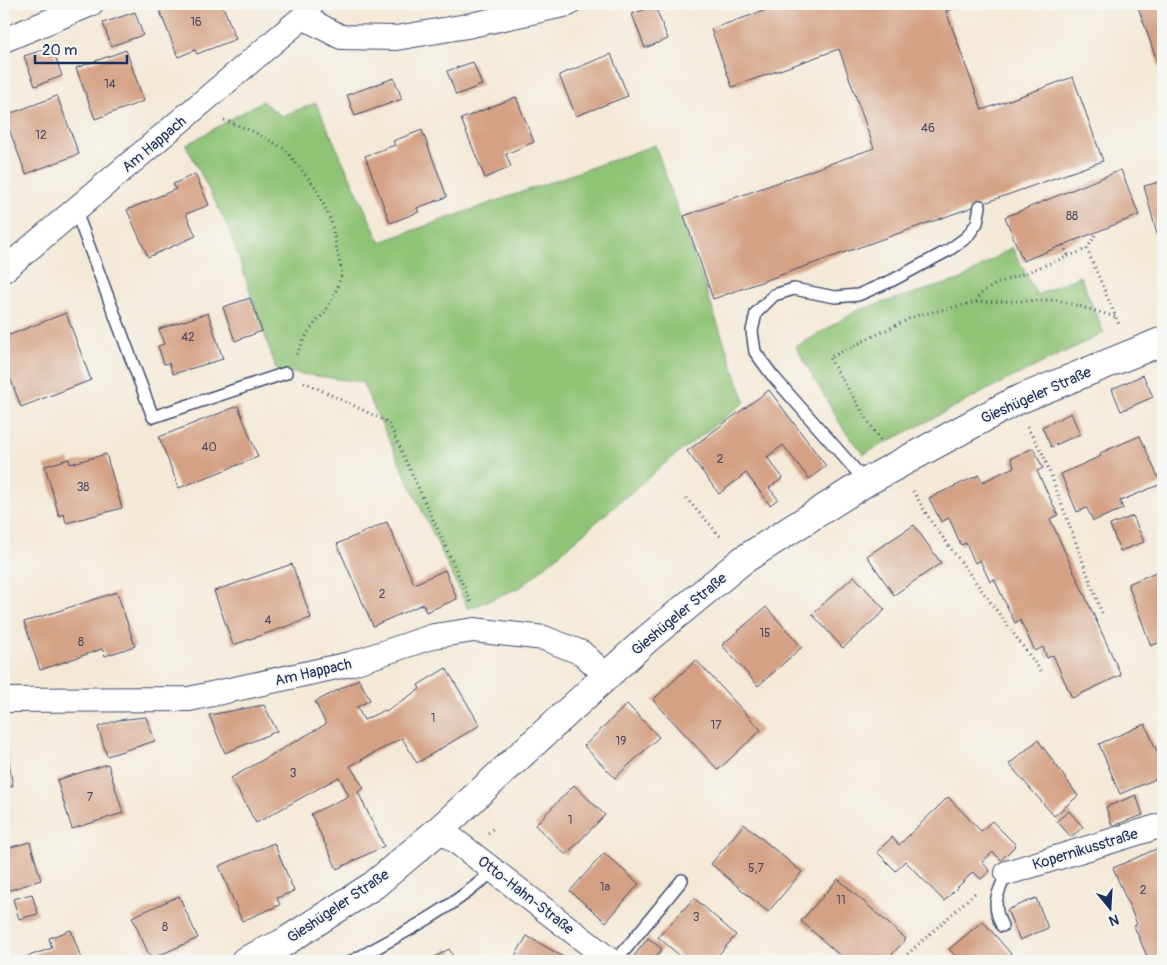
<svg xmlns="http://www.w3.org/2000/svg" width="1167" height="965" viewBox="0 0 1167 965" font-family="Pangolin,sans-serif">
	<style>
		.green { fill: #8fc374; stroke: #557969 }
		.building { fill: #d4a184 }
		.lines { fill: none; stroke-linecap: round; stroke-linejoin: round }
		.service-casing { stroke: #3c4b70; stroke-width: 14 }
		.minor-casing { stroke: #3c4b70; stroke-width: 26 }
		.tertiary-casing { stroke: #3c4b70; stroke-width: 30 }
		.path { stroke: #3c4b70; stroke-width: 3; stroke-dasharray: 1 4; stroke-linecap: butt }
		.service { stroke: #fff; stroke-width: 11 }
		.minor { stroke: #fff; stroke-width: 24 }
		.tertiary { stroke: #fff; stroke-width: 28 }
		.labels { text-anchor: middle; stroke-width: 4; stroke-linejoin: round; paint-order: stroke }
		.number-label { font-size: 12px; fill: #494c68 }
		.street-label { font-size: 15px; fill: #1b2f5e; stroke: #f6f6f2 }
	</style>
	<rect width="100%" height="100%" fill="#f6f6f2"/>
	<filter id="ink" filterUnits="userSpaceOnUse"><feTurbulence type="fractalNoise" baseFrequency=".02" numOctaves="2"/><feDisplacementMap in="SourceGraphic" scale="10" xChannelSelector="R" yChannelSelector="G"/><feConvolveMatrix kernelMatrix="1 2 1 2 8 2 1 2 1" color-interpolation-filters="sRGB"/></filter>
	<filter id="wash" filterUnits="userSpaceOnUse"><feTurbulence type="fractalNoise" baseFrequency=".0096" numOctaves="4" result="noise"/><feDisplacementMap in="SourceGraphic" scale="20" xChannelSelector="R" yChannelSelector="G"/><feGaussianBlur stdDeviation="1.12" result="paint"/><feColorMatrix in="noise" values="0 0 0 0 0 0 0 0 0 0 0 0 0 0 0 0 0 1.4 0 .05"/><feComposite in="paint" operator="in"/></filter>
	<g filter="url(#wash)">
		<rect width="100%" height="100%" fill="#f4e9d7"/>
		<path class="green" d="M262,101L281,116L316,103L380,242L655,145L745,402L664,464L521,587L468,609L362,382L277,371L228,227L186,145Z
			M1012,247L1037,295L1080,276L1104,333L1001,383L864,454L844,430L796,347L858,310L962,279Z"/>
		<g id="blocks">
			<path class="building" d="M157,4H222L236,39L197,54L195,50L178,57Z
				M784,4H965L946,11L982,110L1073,77L1103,161L713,299L684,216L874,148L839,49L732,87L711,29Z
				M1137,4H1163V78Z
				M655,6L668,39L645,48L632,14Z
				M135,12L143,35L111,46L103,23Z
				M52,47L62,76L35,86L24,56Z
				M126,50L144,101L95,119L76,68Z
				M611,54L628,96L576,116L559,75Z
				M473,62L482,85L456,95L447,71Z
				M394,78L402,99L355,116L347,95Z
				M57,96L79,154L26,174L4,116Z
				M516,97L534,142L506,154L511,167L485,178L461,119Z
				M422,130L447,197L417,208L419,212L390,223L365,156L395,145L393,141Z
				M1121,170L1139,215L1023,261L1005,217Z
				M195,174L209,205L186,214L196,236L148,257L127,210L176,189L173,184Z
				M1163,181V248L1161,249L1144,186Z
				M250,298L262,331L235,341L223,307Z
				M66,313L91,380L21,407L9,375L4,377V337Z
				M208,313L223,359L173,374L169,363L164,364L158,346L164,344L159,329Z
				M1143,375L1153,397L1121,411L1112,389Z
				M769,390L826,466L809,479L783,445L767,457L783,478L769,488L778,499L770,505L746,473L719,494L687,451Z
				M238,406L258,457L179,488L159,437Z
				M1071,413L1080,434L1051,447L1042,427Z
				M1140,436L1161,484L1120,501L1123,509L1093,521L1087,508L1077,512L1061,474L1101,456L1100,453Z
				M1033,448L1043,468L1037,471L1058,515L1050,519L1121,675L1072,698L1053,655L1047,658L1043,647L1035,651L1020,620L1015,623L994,579L990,582L980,560L975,563L966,543L961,545L949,518L941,522L929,498L979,475L982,482L1014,467L1011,458Z
				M106,454L122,508L66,523L64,514L59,516L45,466L69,459L70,464Z
				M1133,516L1144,542L1120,551L1110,525Z
				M387,522L414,584L445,570L457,599L426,612L423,604L373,626L337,544Z
				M914,525L941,563L894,595L867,556Z
				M292,564L311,618L233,645L214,591Z
				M1163,569V641L1151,646L1128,584Z
				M854,576L885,610L843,648L812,614Z
				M117,592L135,646L105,656L102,649L40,670L24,622Z
				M766,607L802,647L758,686L722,645Z
				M696,660L761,730L718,770L653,700Z
				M446,668L480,725L417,763L402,738L350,766L364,788L358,792L384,846L337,869L311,814L349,796L339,777L256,823L231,778L326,724L315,702L359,679L370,700L357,707L364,720L385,710L386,711L420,689L418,685Z
				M627,704L659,737L615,778L584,746Z
				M264,705L277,731L225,753L209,715Z
				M146,717L155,741L107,756L98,727L118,720Z
				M1145,724L1163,765V776L1120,794L1099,744Z
				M1038,740L1078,796L1054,816L1009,764Z
				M4,742H5L13,786L4,788Z
				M108,764L123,813L72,829L57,780Z
				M574,785L605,815L566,855L535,825Z
				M1136,795L1143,815L1112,826L1106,807Z
				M948,797L981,831L992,821L1016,845L1001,860L993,852L982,862L990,871L981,879L973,872L944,901L905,861L896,871L877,852L892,837L899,845Z
				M1069,811L1083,827L1071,837L1057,821Z
				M744,824L802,872L768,912L711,864Z
				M30,842L41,880L4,892V849Z
				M274,843L294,891L277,898L280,905L242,921L219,866Z
				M1163,846V961H1149L1134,926L1137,924L1113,868Z
				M604,853L639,884L606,922L570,891Z
				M838,879L906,939L886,961H846L801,921Z
				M32,894L38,914L19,919L13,899Z
				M179,896L198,938L151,959L132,917Z
				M694,898L736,935L713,961H686L658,937Z
				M1036,898L1048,928L1020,940L1007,910Z
				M983,921L1017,961H960L949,949Z
				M71,930L82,961H28L26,957L52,948L49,938Z
				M527,936L567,959L569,956L578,961H512Z
				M648,938L662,949L652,961H633L631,960Z
				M449,949L456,961H428Z"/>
		</g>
	</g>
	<g filter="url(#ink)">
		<use href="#blocks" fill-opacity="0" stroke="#3c4b70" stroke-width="1"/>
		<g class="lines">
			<defs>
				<path id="service" d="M75,209L153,417L286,373
					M866,482L772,375L755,352L752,331L756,313L774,295L794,289L835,297L858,295L893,280L949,250L967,237L977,223L980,206
					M1002,926C991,904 997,894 1007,873
					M352,961C402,934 452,909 494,870
					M616,961L682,880"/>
				<path id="minor" d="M303,17L341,37L396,38L467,26L568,4
					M4,40L91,4
					M4,270L303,17L312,4
					M4,700L189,699L350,664L434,636L474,630L544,638L582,653L607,676
					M440,829L611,961
					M1007,873L1163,825"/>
				<path id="tertiary" d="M245,961L283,943L374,885L440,829L647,639L743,560L866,482L1013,402L1163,341"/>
			</defs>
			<use href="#service" class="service-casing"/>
			<use href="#minor" class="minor-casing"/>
			<use href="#tertiary" class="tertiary-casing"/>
			<path class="path" d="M224,120L254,132L285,149L316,188L331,221L342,274L335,293L325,312L310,329L296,355
				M1063,245L1068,255
				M1087,249L1097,232
				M976,302L980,294L996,284L1087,249L1120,327
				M304,382L388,422L471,602
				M1027,427L1043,454L1103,616
				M880,440L829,358L915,316L976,302L1058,300L1116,317
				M913,491L930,520L1041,671
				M686,498L722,538
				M488,833L495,827
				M900,961L975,893"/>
			<use href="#service" class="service"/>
			<use href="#minor" class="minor"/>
			<use href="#tertiary" class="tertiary"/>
		</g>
	</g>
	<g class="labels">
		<g class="number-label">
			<text x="196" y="26">16</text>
			<text x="110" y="88">14</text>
			<text x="928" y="132">46</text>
			<text x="41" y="139">12</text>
			<text x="1072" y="220">88</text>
			<text x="188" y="341">42</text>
			<text x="209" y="451">40</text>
			<text x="720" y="463">2</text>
			<text x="83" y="491">38</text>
			<text x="382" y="598">2</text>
			<text x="268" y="624">4</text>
			<text x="765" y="637">15</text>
			<text x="81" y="646">8</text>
			<text x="433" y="722">1</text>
			<text x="716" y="729">17</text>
			<text x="621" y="745">19</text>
			<text x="293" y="777">3</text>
			<text x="90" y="801">7</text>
			<text x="570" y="824">1</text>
			<text x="756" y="872">5,7</text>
			<text x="605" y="891">1a</text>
			<text x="1143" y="894">2</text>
			<text x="841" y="904">11</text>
			<text x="696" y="921">3</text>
			<text x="165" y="931">8</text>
		</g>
		<g class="street-label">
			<text transform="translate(154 144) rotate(-40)" y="5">Am Happach</text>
			<text transform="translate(1036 395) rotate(-24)" y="5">Gieshügeler Straße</text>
			<text transform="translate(679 614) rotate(-40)" y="5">Gieshügeler Straße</text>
			<text transform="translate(313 672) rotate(-13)" y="5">Am Happach</text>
			<text transform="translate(1085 849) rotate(-17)" y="5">Kopernikusstraße</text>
			<text transform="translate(526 895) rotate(38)" y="5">Otto-Hahn-Straße</text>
			<text transform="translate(338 906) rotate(-34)" y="5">Gieshügeler Straße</text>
		</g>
	</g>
	<rect width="1167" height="965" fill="none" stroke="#f6f6f2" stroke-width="20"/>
	<g transform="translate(1110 908) rotate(162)" stroke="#f6f6f2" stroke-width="4" paint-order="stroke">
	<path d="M0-4L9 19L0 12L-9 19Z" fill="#1b2f5e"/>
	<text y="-8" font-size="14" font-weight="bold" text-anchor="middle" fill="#1b2f5e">N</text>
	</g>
	<path d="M35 55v8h92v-8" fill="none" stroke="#1b2f5e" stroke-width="2.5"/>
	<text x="42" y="55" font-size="15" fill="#1b2f5e" stroke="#f6f6f2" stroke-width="4" paint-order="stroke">20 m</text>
</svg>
